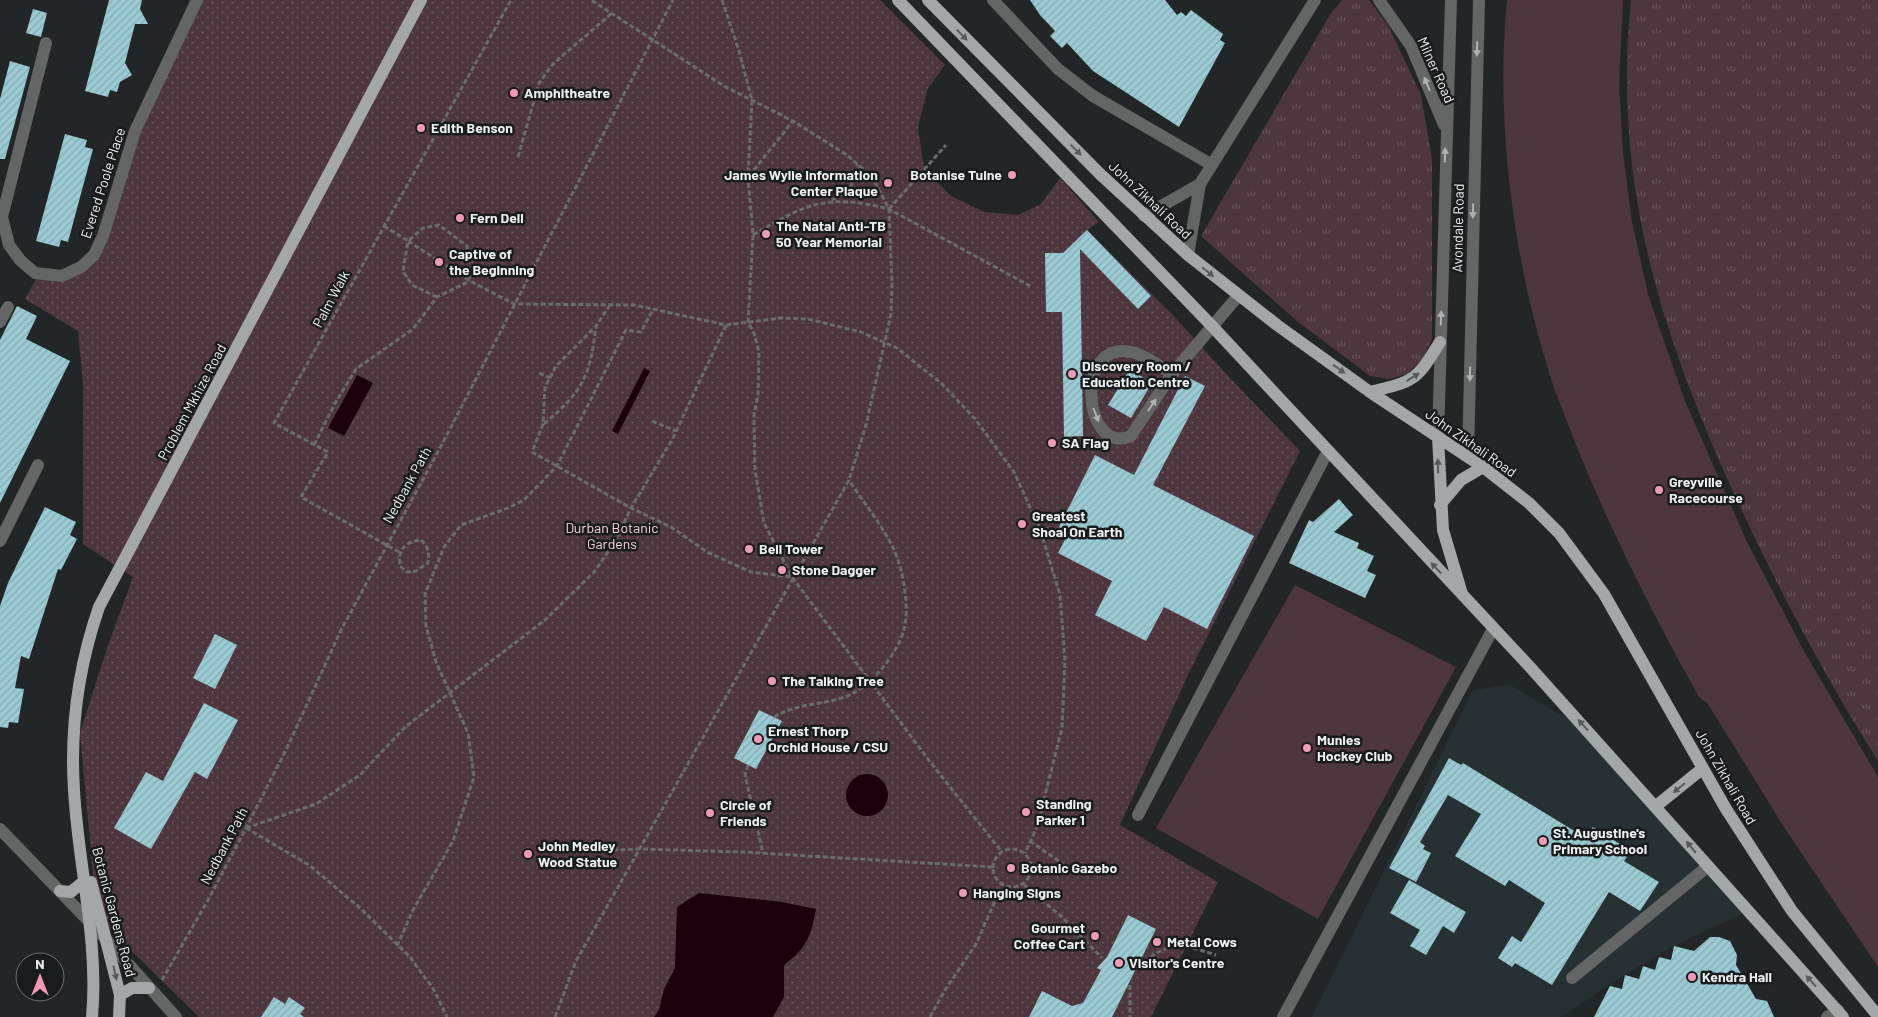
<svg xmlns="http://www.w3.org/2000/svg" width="1878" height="1017" viewBox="0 0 1878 1017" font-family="Barlow,sans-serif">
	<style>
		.built { fill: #273133 }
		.grass { fill: url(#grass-tufts) }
		.park { fill: #4d363d }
		.garden { fill: url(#garden-dots) }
		.water { fill: #1c020c }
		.building { fill: url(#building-hatch) }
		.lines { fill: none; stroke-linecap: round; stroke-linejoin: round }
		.path { stroke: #696c6c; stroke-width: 3; stroke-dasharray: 5 2.5; stroke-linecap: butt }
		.minor { stroke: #646666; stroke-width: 12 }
		.major { stroke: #a4a7a8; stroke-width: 12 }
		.oneway { fill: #585b5c }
		.oneway2 { fill: #afb2b2 }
		.poi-dot { fill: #f09ab7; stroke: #191c1d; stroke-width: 2 }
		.labels { text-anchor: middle; stroke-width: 5; stroke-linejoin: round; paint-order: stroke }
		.street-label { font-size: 14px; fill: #edf0f0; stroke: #191c1d }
		.poi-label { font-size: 14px; font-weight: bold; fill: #edf0f0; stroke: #191c1d; text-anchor: start }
		.park-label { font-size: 14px; fill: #fcd2df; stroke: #191c1d }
	</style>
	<defs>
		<pattern id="grass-tufts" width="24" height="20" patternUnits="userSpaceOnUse" patternTransform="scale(1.25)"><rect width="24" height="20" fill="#4d363d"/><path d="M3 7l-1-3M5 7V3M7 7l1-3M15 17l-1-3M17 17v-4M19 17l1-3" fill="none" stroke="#675359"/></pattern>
		<pattern id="garden-dots" width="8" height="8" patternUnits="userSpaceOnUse" patternTransform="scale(1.25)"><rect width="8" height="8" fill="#4d363d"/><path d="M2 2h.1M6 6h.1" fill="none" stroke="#675359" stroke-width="1.8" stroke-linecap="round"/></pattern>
		<pattern id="building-hatch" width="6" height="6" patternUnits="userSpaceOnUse" patternTransform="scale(1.25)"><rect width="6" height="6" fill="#9acad3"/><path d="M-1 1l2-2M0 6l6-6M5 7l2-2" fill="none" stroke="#85aab0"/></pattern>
	</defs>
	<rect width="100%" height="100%" fill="#222626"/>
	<path class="built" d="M1510,685L1589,731L1748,911L1674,946L1626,974L1561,1017H1312L1473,690Z"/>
	<path class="grass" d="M1342,0H1369L1388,25L1421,95L1432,159V339L1422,360L1407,374L1389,379L1370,376L1298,322L1201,236L1331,13Z
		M1631,0H1878V761C1825,677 1778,589 1736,498C1661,334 1612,183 1631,0Z"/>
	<path class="park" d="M1507,0H1623L1619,84L1623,152L1632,222L1649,298L1685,401L1747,542L1805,653L1878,777V967L1782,824L1708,704L1699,697C1651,611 1607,524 1571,432C1564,412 1555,393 1549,372C1513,258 1495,119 1507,0Z
		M1295,585L1456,667L1318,919L1156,828Z"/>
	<path class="garden" d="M200,0H880L945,65L928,88L918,127L924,168L951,196L984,212L1018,215L1041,204L1060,178L1099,222L1087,230L1173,315L1229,377L1300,451L1188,675L1120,825L1218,882L1151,1017H199L97,917L80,733L108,645L133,577L83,544V384L78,331L25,299L37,277L93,261L138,136Z"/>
	<path class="water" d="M644,368L650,371L618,434L612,431Z
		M357,375L373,383L344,436L328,428Z
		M846 795a21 21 0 1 1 42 0a21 21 0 1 1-42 0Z
		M699,893L782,902L816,909C811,936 807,948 784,965V997L773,1017H654L659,1010L664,989L675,968L677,907Z"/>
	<path class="building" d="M109,0H142L140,9L148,24H135L125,63L132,75L120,82L117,92L110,90L108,97L85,91Z
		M1030,0H1165L1177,15L1181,12L1186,16L1191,10L1223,34L1220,40L1225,43L1179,127L1093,71L1067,43L1062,48L1050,36L1055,31L1040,15Z
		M33,9L47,13L41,37L26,33Z
		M10,61L30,67L5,159H0V99Z
		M65,134L87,140L85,147L93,149L68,242L61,240L59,247L36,241Z
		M1087,230L1151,296L1138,309L1080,249L1083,436L1064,437L1062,312H1046L1045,253H1063Z
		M17,306L37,316L26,339L70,361L0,503V340Z
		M1130,369L1152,383L1131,418L1108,405Z
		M1185,376L1205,386L1153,485L1254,536L1207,629L1164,607L1146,641L1095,615L1112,581L1058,553L1067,536L1057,531L1095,455L1134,475Z
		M1339,499L1353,515L1334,532L1359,543L1357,548L1374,556L1367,571L1376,575L1365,598L1289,563L1309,520L1313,522Z
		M45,507L76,522L70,535L77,539L61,570L58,569L29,659L21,656L15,688L24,689L18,723L9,722L8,728L0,727V606L8,583Z
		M215,634L237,645L215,689L193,678Z
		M204,703L238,720L207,779L195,772L151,849L114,828L146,772L163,781Z
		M759,710L782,721L756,769L734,758Z
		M1449,758L1461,765L1463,763L1586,838L1593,827L1631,851L1624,861L1659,882L1640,911L1609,892L1552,985L1515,963L1512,967L1498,958L1512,936L1521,942L1545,903L1509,880L1505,886L1455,856L1481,814L1448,795L1420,842L1425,846L1423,849L1431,853L1416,882L1389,868Z
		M1409,880L1466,912L1454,933L1443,926L1426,955L1410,946L1420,930L1390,913Z
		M1128,915L1156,929L1112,1017H1029L1042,991L1072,1006L1083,1003L1101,970L1097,968L1107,957Z
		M1710,937H1719L1730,941L1737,955L1736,965L1756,999L1767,1001L1774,1017H1594L1610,986L1622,989L1625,975L1639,979L1643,966L1655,970L1659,957L1671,960L1674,946L1694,951Z
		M274,997L285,1004L289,997L305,1008L300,1014L304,1017H261Z"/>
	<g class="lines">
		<path class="path" d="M722,0L739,51L752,100L748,177L753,235L748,322L754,333L759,352L758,395L754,415L755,470L764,523L792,577L931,763L1002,852
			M518,157L539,83L553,64L612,13
			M749,176L793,121
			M832,200L850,189L858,165
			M889,209L946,145
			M384,226L408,241L423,228L439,225L467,246L470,280
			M753,235C806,204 826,193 889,209L1032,287
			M437,297L412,285L403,271L408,241L470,281L514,304L634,305L726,325L781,318L808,319L861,332L897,348L942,384L975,419L1014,472L1040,529L1060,595L1065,661L1062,728L1037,827L1025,853
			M610,305L596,326L556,366L545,387L543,424L532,452L631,508L671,527L707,552L751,572L792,577
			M539,373L550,378
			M652,421L676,431
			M544,424C583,391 590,377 596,326
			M314,445L334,405L356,369L413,329L437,297L470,281
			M421,540C429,547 429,553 428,563L416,571L407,572L400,566C398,549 404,542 421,540Z
			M399,552L301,497L328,452L274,423L511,0
			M774,717C802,700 831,707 857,691C877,678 898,652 904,629C910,608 903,569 894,550C883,526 863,502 849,480
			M748,765L745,775L763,853
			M246,828L316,804L360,775L405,727L545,620L595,571L616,540L631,508L672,440L726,325
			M246,828L309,865L360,908L410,957L434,990L447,1017
			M1030,841L1070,869
			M993 868a19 19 0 1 1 38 0a19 19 0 1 1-38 0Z
			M553,852L639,849L743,852L992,867
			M1024,885L1062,917L1102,958
			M397,946L413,910L453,841L474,777L468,733L436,662L426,626L425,594L444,547L461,525L508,508L524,500L557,466L626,330L641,332L653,309
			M1139,967C1167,940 1182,944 1216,955
			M162,980L208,900L246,828L287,748L341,630L440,448L673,0
			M1130,985V1017
			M555,1017L576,961L849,480L866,425L891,314L892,283L889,209L873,178L847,155L793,121L724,86L591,0
			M930,1017L945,990L976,944L1002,885"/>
		<path class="minor" d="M993,0L1058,69L1093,96L1212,165
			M1379,0L1411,46L1444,125
			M46,43L2,217L9,245L20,260L35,273L62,276L81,267L94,255L103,236L135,131L197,0
			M1144,216L1200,184
			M1188,255L1200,184L1315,0
			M0,322L8,307
			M1172,374C1161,367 1148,357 1135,353C1072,334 1083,458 1131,436L1172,374L1238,296
			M1438,437L1451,0
			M1468,457L1479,0
			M0,541L38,465
			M1138,815L1328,451
			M0,829L105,938L176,1017
			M1572,978L1707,867
			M1283,1017L1493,629
			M1827,1017L1838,1010"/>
		<path class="major" d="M898,0L1212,326L1530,667L1843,1017
			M928,0L1100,174L1188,255L1277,325L1370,392L1483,467L1529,503L1559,533L1604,594L1726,809L1792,911L1878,1016
			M1370,392C1415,381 1416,381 1440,342
			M1438,437L1443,530L1462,594
			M1440,505L1461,480L1483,467
			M1656,806L1702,769
			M91,882L120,995L119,1017
			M60,891L71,892L84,881
			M120,995L132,988H149
			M92,1017C99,941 78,865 74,790C70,728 79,665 99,607L421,0"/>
	</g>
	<defs><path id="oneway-solid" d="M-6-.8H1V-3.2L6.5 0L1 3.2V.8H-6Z" transform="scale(1.25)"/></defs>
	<g class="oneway">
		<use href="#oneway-solid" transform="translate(962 35) rotate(45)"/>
		<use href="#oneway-solid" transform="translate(1076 150) rotate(45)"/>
		<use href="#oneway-solid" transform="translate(1208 272) rotate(39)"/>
		<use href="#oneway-solid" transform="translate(1339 369) rotate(36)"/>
		<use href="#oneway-solid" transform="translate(1413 377) rotate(-32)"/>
		<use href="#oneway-solid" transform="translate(1438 466) rotate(-91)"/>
		<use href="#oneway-solid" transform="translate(1436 568) rotate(-133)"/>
		<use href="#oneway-solid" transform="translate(1583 725) rotate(-133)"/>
		<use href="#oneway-solid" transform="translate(1679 788) rotate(141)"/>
		<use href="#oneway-solid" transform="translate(1691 847) rotate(-130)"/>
		<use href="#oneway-solid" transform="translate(115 973) rotate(77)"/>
		<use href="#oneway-solid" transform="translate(1811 981) rotate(-132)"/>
	</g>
	<g class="oneway2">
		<use href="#oneway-solid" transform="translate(1477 49) rotate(91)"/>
		<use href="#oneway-solid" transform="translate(1427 84) rotate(-113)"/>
		<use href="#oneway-solid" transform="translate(1445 155) rotate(-88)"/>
		<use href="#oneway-solid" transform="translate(1473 211) rotate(91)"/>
		<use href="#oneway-solid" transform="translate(1441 318) rotate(-88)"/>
		<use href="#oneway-solid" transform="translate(1470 374) rotate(91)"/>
		<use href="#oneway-solid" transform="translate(1152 405) rotate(-57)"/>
		<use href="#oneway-solid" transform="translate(1096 415) rotate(69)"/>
	</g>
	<g class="poi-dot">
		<circle cx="514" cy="93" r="5"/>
		<circle cx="421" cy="128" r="5"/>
		<circle cx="1012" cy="175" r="5"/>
		<circle cx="888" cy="183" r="5"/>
		<circle cx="460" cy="218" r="5"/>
		<circle cx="766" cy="234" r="5"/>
		<circle cx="439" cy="262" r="5"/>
		<circle cx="1072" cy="374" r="5"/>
		<circle cx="1052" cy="443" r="5"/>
		<circle cx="1659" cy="490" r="5"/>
		<circle cx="1022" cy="524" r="5"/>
		<circle cx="749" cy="549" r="5"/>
		<circle cx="782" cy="570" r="5"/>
		<circle cx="772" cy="681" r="5"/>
		<circle cx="758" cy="739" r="5"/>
		<circle cx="1307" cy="748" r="5"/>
		<circle cx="1026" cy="812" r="5"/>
		<circle cx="710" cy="813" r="5"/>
		<circle cx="1543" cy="841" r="5"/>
		<circle cx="528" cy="854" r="5"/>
		<circle cx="1011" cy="868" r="5"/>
		<circle cx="963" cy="893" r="5"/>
		<circle cx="1095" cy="936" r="5"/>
		<circle cx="1157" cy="942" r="5"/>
		<circle cx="1119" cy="963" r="5"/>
		<circle cx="1692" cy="977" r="5"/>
	</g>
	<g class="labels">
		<g class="street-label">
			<text transform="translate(1436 70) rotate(66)" y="5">Milner Road</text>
			<text transform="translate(103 183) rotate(-72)" y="5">Evered Poole Place</text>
			<text transform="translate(1150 200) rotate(43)" y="5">John Zikhali Road</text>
			<text transform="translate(1458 228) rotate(-89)" y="5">Avondale Road</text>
			<text transform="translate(331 299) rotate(-62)" y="5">Palm Walk</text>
			<text transform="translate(192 402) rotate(-62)" y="5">Problem Mkhize Road</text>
			<text transform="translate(1471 443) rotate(35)" y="5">John Zikhali Road</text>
			<text transform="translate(407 485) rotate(-61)" y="5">Nedbank Path</text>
			<text transform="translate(1726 777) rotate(60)" y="5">John Zikhali Road</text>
			<text transform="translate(224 846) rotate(-62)" y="5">Nedbank Path</text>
			<text transform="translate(114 912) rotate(75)" y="5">Botanic Gardens Road</text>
		</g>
		<g class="poi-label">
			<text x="524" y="98">Amphitheatre</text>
			<text x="431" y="133">Edith Benson</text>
			<text x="878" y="180" text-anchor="end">James Wylie Information<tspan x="878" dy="16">Center Plaque</tspan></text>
			<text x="1002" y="180" text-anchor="end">Botanise Tuine</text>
			<text x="470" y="223">Fern Dell</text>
			<text x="776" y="231">The Natal Anti-TB<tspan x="776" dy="16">50 Year Memorial</tspan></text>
			<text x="449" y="259">Captive of<tspan x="449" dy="16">the Beginning</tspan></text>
			<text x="1082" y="371">Discovery Room /<tspan x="1082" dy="16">Education Centre</tspan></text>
			<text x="1062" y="448">SA Flag</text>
			<text x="1669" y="487">Greyville<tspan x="1669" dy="16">Racecourse</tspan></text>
			<text x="1032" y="521">Greatest<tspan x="1032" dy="16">Shoal On Earth</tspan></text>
			<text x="759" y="554">Bell Tower</text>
			<text x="792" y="575">Stone Dagger</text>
			<text x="782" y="686">The Talking Tree</text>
			<text x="768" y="736">Ernest Thorp<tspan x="768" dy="16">Orchid House / CSU</tspan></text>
			<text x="1317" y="745">Munies<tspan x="1317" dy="16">Hockey Club</tspan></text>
			<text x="1036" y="809">Standing<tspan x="1036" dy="16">Parker 1</tspan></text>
			<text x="720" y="810">Circle of<tspan x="720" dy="16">Friends</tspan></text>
			<text x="1553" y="838">St. Augustine's<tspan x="1553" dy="16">Primary School</tspan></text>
			<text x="538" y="851">John Medley<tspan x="538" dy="16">Wood Statue</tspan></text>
			<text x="1021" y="873">Botanic Gazebo</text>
			<text x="973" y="898">Hanging Signs</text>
			<text x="1085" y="933" text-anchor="end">Gourmet<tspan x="1085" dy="16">Coffee Cart</tspan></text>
			<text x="1167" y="947">Metal Cows</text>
			<text x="1129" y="968">Visitor's Centre</text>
			<text x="1702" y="982">Kendra Hall</text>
		</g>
		<g class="park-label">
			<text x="612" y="533">Durban Botanic<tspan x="612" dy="16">Gardens</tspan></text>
		</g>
	</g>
	<g transform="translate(40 977)"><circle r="24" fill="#191c1d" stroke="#6e7171"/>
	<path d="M0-4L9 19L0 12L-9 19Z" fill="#f09ab7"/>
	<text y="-8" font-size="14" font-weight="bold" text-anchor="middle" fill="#edf0f0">N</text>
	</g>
</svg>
